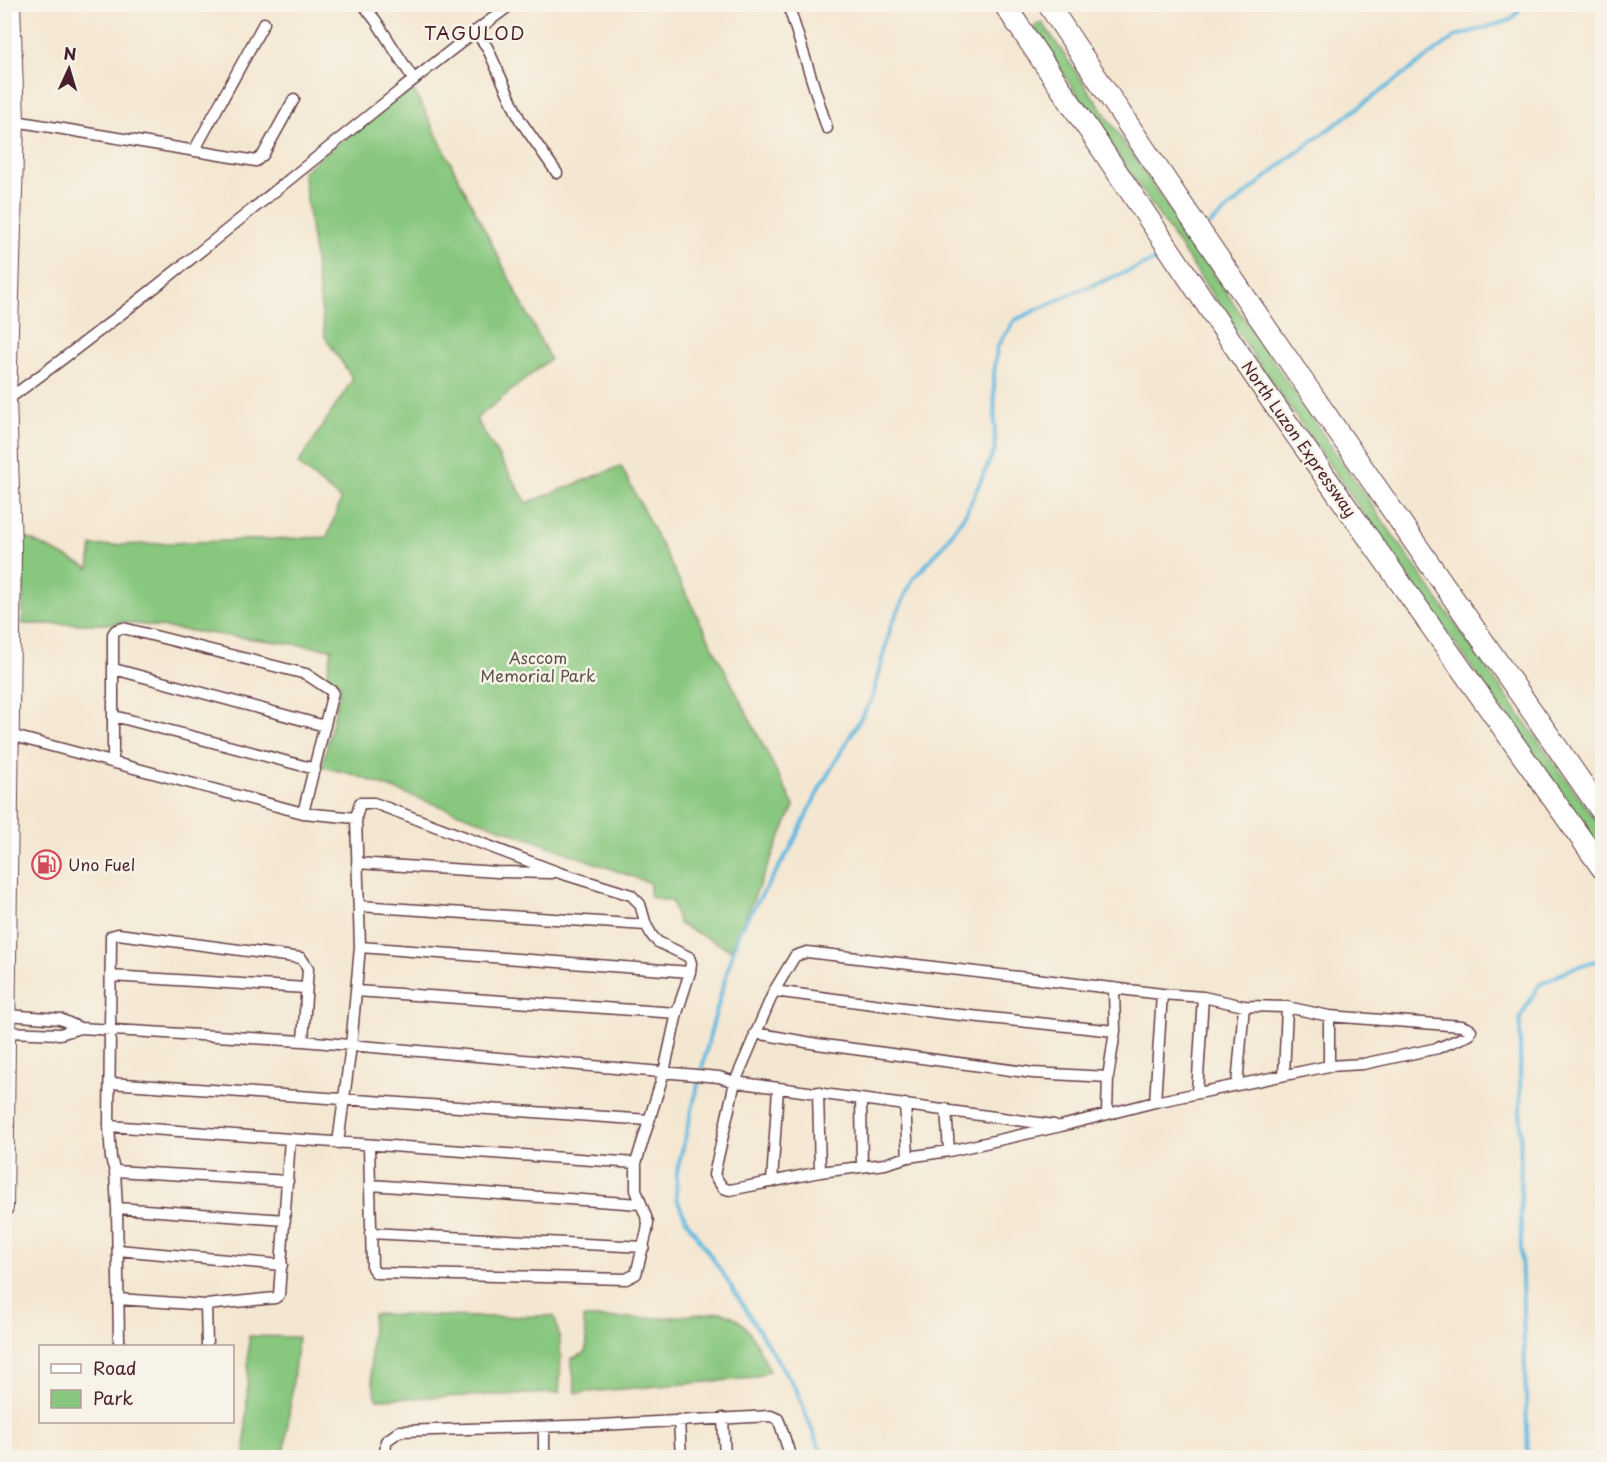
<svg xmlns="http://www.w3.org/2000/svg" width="1607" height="1462" viewBox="0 0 1607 1462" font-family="'Playpen Sans',sans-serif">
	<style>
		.green { fill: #87c77e; stroke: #687354; stroke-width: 1.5 }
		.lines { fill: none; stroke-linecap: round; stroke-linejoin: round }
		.stream { stroke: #64b9e0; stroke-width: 4 }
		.minor-casing { stroke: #643d44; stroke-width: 13 }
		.trunk-casing { stroke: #643d44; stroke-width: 20 }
		.motorway-casing { stroke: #643d44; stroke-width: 23 }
		.minor { stroke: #fff; stroke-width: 10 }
		.trunk { stroke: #fff; stroke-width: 18 }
		.motorway { stroke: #fff; stroke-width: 21 }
		.labels { text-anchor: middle; stroke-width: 5; stroke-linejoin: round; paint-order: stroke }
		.street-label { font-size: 16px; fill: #4a1f2b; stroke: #f7f3e8 }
		.park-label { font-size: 16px; fill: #5c5144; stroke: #f7f3e8 }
		.poi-label { font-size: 16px; fill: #4a1f2b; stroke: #f7f3e8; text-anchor: start }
		.neighbourhood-label { font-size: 18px; letter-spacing: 1.5px; fill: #4a1f2b; stroke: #f7f3e8 }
	</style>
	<rect width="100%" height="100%" fill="#f7f3e8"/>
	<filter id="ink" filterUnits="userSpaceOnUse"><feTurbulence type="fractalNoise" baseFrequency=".0167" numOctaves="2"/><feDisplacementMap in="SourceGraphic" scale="12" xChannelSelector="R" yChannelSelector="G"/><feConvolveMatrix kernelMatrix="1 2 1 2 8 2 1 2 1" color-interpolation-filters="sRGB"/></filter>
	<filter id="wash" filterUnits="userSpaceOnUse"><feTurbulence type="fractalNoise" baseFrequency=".008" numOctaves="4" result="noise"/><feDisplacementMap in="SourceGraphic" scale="24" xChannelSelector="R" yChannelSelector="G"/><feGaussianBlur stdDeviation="1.35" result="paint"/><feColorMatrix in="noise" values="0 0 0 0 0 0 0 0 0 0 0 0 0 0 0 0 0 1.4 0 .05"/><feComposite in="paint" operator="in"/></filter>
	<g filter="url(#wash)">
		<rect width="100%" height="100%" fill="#f4e7d1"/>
		<path class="green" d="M1042,22L1357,484L1482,662L1602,829V853L1261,367L1034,30L1035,26Z
			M412,86L550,359L476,419L527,503L621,466L794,806L731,950L679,924L672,902L650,897V883L352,774L322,767L341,685L327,676L332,649L121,622L112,624H23V536L89,568L92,546L327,537L341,500L298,464L353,379L325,337L303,171Z
			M721,1312C747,1316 759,1349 770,1371L754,1378L576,1393L571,1359L585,1353L587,1342L583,1318H661Z
			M373,1314L479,1317L554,1316C563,1341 561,1367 559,1393L377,1399C367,1368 371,1345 373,1314Z
			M249,1336L298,1337L284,1457H245Z"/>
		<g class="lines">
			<path class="stream" d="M1209,225L1288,159L1456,36L1511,20L1524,4
				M823,1458L797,1391L724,1275L686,1220L676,1197L677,1171L713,1023L738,933L790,849L821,786L872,699L891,626L913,579L942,547L966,513L995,449L994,375L997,347L1015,320L1073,293L1156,260
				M1528,1458L1521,1249L1520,1018L1539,985L1573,968L1602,959"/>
		</g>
	</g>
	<g filter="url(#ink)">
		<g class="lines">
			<defs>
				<path id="minor" d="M363,4L376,21L414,80
					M788,4L827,128
					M475,31L487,47L520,120L557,173
					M15,121L256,161L263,155L294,99
					M194,151L264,23
					M7,400C141,303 267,196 397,93C435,63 472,33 512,4
					M114,669L325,726
					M114,716L315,769
					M10,735L303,813L356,818
					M113,763V634L116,630L123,628L306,674L333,692L332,696L303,813
					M357,863L497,872L552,873
					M359,906L646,925
					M360,947L690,972
					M807,952L1162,994L1203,997L1244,1006L1287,1007L1329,1016L1462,1026L1471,1030L1469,1035L1438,1048L1363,1064L1329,1066L1155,1102L1061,1126L949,1151L908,1157L885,1164L820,1172L730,1190L723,1188L714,1175L735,1082L774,991L795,956Z
					M111,976L306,988
					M356,991L677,1013
					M774,991L942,1013L1115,1031
					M7,1015L60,1019L80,1028L303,1041L719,1077L735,1082L1054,1125
					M1329,1016V1066
					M7,1032L60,1034L80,1028
					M755,1033L817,1044L1033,1073L1108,1077
					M1284,1075L1287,1007
					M110,1083L649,1120
					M1237,1085L1244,1006
					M818,1092L820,1172
					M1197,1093L1203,997
					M861,1099L862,1167
					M1155,1102L1162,994
					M905,1104L908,1157
					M946,1109L949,1151
					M1107,1113L1108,1077L1115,1031L1114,988
					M109,1126L290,1139
					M338,1143L351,1046L360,947L356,818L360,803H374L560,873L631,895L640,904L646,925L653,937L658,942L689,957L691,963L690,972L677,1013L664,1072L636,1163V1190L648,1222L647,1231L636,1274L626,1279L376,1273L372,1268L369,1146
					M115,1171L288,1181
					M772,1182L778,1088
					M370,1185L640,1204
					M117,1208L285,1220
					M370,1233L644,1247
					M118,1250L282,1265
					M118,1299L206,1305
					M121,1346L119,1341L117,1208L115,1171L111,1159L109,1126L111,936L118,934L301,958L308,968L303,1041
					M207,1346L206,1305L275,1298L279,1295L290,1139L636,1163
					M723,1418L725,1458
					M679,1420L681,1458
					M544,1427V1458
					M385,1458L386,1441L400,1431L600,1425L771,1416L778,1419L780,1424L791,1458"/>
				<path id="trunk" d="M4,1208L12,547L7,400L15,121L11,4"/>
				<path id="motorway" d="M1004,4L1264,390L1602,868
					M1048,4C1228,277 1416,544 1602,812"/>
			</defs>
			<use href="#minor" class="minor-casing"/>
			<use href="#trunk" class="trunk-casing"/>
			<use href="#motorway" class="motorway-casing"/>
			<use href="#minor" class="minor"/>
			<use href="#trunk" class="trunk"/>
			<use href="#motorway" class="motorway"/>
		</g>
	</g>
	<defs>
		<symbol id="fuel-ring" viewBox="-11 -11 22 22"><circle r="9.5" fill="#f7f3e8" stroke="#d1495b" stroke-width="1.5"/><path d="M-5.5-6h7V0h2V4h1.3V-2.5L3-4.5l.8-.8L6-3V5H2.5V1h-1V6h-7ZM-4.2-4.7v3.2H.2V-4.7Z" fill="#d1495b"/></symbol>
	</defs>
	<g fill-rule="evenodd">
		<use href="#fuel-ring" x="30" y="848" width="33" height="33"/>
	</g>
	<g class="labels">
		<g class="street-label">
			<text transform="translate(1299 439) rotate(55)" y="6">North Luzon Expressway</text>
		</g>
		<g class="park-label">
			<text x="538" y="664">Asccom<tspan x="538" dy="18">Memorial Park</tspan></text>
		</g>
		<g class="poi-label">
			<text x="68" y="871">Uno Fuel</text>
		</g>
		<g class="neighbourhood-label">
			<text x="475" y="40">TAGULOD</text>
		</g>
	</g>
	<rect width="1607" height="1462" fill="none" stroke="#f7f3e8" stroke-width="24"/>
	<rect x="39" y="1345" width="195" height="78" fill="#f7f3e8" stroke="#b29e9c" stroke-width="1.5"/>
	<rect x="51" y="1364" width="30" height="9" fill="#ffffff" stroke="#b29e9c" stroke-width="1.5"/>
	<text x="93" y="1375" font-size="18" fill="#4a1f2b">Road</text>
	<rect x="51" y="1390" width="30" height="18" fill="#87c77e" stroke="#b29e9c" stroke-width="1.5"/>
	<text x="93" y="1405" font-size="18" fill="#4a1f2b">Park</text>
	<g transform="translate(69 69) rotate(4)" stroke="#f7f3e8" stroke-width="4.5" paint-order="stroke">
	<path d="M0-4.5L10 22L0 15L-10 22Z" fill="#4a1f2b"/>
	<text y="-9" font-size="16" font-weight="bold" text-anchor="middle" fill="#4a1f2b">N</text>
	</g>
</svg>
